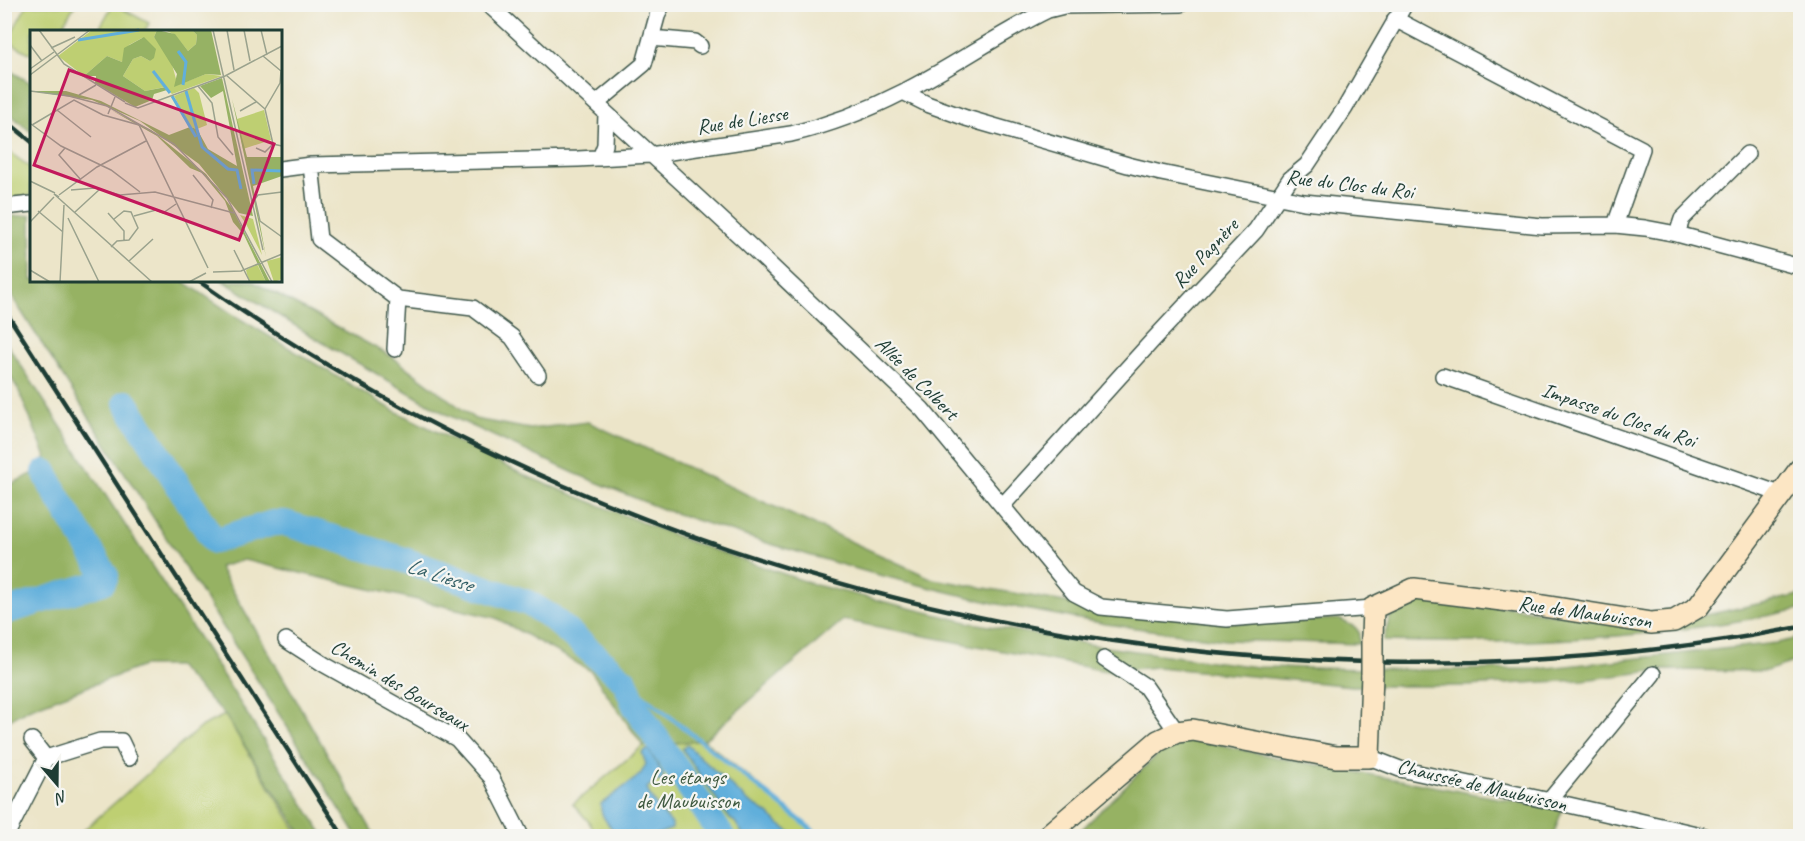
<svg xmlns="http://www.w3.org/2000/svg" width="1805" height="841" viewBox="0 0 1805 841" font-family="Caveat,sans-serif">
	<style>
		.green { fill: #becf72; stroke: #6e8653; stroke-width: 1.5 }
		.forest { fill: #96b264; stroke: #5a784c; stroke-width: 1.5 }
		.water { fill: #61afdb; stroke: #407688; stroke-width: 1.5 }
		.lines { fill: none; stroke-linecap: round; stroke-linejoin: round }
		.stream { stroke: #61afdb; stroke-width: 4.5 }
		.river { stroke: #61afdb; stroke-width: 26 }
		.street-casing { stroke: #3e564a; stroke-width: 18 }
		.secondary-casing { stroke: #3e564a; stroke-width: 24 }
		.street { stroke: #fff; stroke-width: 15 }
		.secondary { stroke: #fce6c4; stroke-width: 21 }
		.rail { stroke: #1f3d34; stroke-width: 4.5 }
		.secondary-bridge-casing { stroke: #3e564a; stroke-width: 24; stroke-linecap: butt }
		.secondary-bridge { stroke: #fce6c4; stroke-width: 21 }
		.labels { text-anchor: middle; stroke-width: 4.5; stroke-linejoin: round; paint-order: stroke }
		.street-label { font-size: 21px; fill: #1f3d34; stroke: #f6f6f2 }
		.park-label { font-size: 21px; fill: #3f5a40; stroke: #f6f6f2 }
		.water-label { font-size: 22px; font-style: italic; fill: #335f66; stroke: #f6f6f2 }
		.inset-river { fill: none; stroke: #61afdb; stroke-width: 3 }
		.inset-road { fill: none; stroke: #9aa28d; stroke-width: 1.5 }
		.view { fill: #c2185b; fill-opacity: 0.15; stroke: #c2185b; stroke-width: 3 }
		.inset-edge { fill: none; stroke: #1f3d34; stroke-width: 3 }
	</style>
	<rect width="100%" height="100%" fill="#f6f6f2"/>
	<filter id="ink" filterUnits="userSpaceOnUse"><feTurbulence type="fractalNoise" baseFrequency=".0167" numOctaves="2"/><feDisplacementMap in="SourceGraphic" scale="12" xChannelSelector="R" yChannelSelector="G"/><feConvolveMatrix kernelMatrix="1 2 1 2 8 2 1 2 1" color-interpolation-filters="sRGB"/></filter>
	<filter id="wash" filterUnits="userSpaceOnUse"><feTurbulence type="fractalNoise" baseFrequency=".008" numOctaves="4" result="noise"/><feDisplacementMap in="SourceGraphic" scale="24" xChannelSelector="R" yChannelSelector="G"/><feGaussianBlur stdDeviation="1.35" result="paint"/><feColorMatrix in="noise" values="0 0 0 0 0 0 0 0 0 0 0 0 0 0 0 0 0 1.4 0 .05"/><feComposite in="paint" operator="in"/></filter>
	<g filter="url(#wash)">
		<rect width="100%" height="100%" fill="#ece5c9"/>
		<path class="green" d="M113,4L149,23L145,31H98Z
			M27,5H75L59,31L32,32L31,54L7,41Z
			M5,149L31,168V196L5,199Z
			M225,715L300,836H77L202,726Z
			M704,740L820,836H597L589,822L573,804L643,746Z"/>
		<path class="forest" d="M5,68L31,83V132L5,110Z
			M31,215L32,280L183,281L237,317L393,410L526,476L696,544L816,585L967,622L1105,647L1257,667L1426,670L1539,669L1777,643L1800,638V660L1766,671L1661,670L1583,680L1465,686H1352L1157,667L1106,671L843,620L704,740L643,746L591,671L496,618L244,560L219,567L375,836H357L5,286V217Z
			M223,281H252L391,356L475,419L530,429L588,422L933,579L1122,612L1240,623L1339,619L1355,627L1359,632V644L1225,640L1106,624L993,603L871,573L767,543L662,509L574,473L446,414L320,341Z
			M5,341L206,649L324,836H303L225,715L177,666H143L28,709L5,722V487L32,474L46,457L18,389L5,368Z
			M1800,595V609C1663,639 1523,645 1383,641L1390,617L1406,602L1436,596L1554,614L1701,616Z
			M1184,740H1199L1275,757L1562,810L1553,836H1075L1163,749Z
			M1640,828L1673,835L1634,836Z"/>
		<path class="water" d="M687,745L749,802L770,815L779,824L796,836H744L735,822L730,819L682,749Z
			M646,750H649L663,774V778L660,782L656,780L647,788C650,800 663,814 672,824V829L652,836H619C611,828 599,816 601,804L640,775L646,764L642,753Z"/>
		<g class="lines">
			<path class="stream" d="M625,681L820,836"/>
			<path class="river" d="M126,403L214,541L273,523H285L398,558L528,603L551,617L625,681L635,706L722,836
				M4,612L103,582L106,576L52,487L45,472"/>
		</g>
	</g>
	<g filter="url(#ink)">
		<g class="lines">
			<defs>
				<path id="street" d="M488,4L745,241L922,409L1074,593L1101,607L1227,619L1373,608
					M1395,19L1642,149L1615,225
					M651,38L695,42L700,46
					M903,92L927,104L966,118L1128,165L1161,173L1304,202L1542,226L1615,225L1645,228L1677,234L1800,267
					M597,103L644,64L658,13L663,4
					M600,158L605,145L606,113
					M311,165L319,239L398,299L473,308L512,337L538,375
					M280,169L311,165L578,159L650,155L791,134C829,125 868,110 903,92C953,67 998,34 1048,10L1064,6L1181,4
					M4,207L32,204
					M1677,234L1682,219L1747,154
					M395,349L398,299
					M1443,376L1780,494
					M1003,505L1152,341L1256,230L1290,179L1307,165L1345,108L1405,4
					M286,640L325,665L457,739L491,777L521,836
					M1104,659L1145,686L1177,732
					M32,740L46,758
					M1369,757L1400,769L1569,805L1705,836
					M1549,801L1653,674
					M6,836L46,758L100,741H121L129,758"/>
				<path id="secondary" d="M1372,637L1373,608L1414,589L1518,602L1651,623L1674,621L1698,607L1800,469
					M1278,746L1336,757H1369L1372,674
					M1047,836L1158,741L1177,732L1193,730L1271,745"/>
			</defs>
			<use href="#street" class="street-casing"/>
			<use href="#secondary" class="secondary-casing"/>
			<use href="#street" class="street"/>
			<use href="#secondary" class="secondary"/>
			<path class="rail" d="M4,119L32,142
				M197,280C652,603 1254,732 1800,627
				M4,309L343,836"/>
			<defs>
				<path id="secondary-bridge" d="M1372,637V674"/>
			</defs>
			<use href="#secondary-bridge" class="secondary-bridge-casing"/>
			<use href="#secondary-bridge" class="secondary-bridge"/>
		</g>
	</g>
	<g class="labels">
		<g class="street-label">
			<text transform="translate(742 120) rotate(-9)" y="7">Rue de Liesse</text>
			<text transform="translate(1350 184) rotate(7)" y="7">Rue du Clos du Roi</text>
			<text transform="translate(1205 253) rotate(-47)" y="7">Rue Pagnère</text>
			<text transform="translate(917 378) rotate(45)" y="7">Allée de Colbert</text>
			<text transform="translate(1619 415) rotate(19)" y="7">Impasse du Clos du Roi</text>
			<text transform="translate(1585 612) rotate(8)" y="7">Rue de Maubuisson</text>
			<text transform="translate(400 685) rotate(31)" y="7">Chemin des Bourseaux</text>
			<text transform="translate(1482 785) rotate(13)" y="7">Chaussée de Maubuisson</text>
		</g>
		<g class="park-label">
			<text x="688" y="784">Les étangs<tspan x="688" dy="24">de Maubuisson</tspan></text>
		</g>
		<g class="water-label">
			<text transform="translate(440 574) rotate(18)" y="8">La Liesse</text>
		</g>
	</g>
	<g transform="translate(30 30)">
		<rect width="252" height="252" fill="#ece5c9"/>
		<path d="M62,0H127L124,7L140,27L146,49L158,51L176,44L192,46L142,64L135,57L115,61L93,46L103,29L111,26L120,31L125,21L112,8L99,15L92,32L77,26L54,46L28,26ZM135,0H162L167,5L166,14L158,21L145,5ZM164,58L169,63L177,95L167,99L160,97L144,66ZM234,80L241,110L213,119L207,89ZM210,185L223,189L232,225L216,194ZM252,227V249L244,252L237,231ZM227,234L236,252H219L216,240Z" fill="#becf72"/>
		<path d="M127,0L145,4L158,21L166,14L167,5L162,0H181L191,45L176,44L144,57L147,44L124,7ZM114,7L126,19L124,28L120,31L111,26L103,29L93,46L115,61L136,57L137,60L124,64L122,70L105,77L65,53L66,46H54L77,26L92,32L94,18ZM192,48L223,186L209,183L169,134L110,91L62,70L0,61H36L71,71L139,105L160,97L167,99L178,119L207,136L193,61L181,68L170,56ZM202,69L217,127H252V146L223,156L236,227ZM81,80L121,100L176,144L202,178L240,252H236L214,205L203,192L195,171L172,143L160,138L127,106Z" fill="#96b264"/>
		<path class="inset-river" d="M48,10L109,0M148,21L156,32L153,55M123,41L140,63M156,61L172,117L198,139L207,140L211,159M142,66L166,107M224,154L222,140L252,141"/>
		<path class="inset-road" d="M9,0L34,34L95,72M183,0L233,220M197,0L204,40M214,0L220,31M231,0L237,25M0,15L12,31M21,18L45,7M233,26L251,41L250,53L235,79L243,114L252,116M0,39L24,22M0,45L60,0M196,45L235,79M168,56L182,73L188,107L203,125M0,61L39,66L77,76L144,114L197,168L242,252M49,65L66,55M95,73L108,78L195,46L252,16M27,80L61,107M210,81L226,72M78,84L85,67M1,94L31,116L81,140L110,162M2,95L44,70L73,85L109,95L178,238M35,118L29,125L51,150M226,118L235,122L243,114M163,145L183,170L181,178M0,151L25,163M41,160L65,158L90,165L125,162L204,183M252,162L228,165L225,169L230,191L252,207M29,165L67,137L116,111M29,167L24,164L122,252M8,181L33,202M45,182L70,159M78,183L94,201V210M104,186L126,180L133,183L146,174M38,188L69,252M0,192L24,167M81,217L87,211L99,210L108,198L101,182L94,181L84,189M204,220L220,252M99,231L123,209M0,240L20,252M183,242L211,241L252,224M30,252L34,175M159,252L176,243"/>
		<path class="view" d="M39,40L244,114L209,210L4,135Z"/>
		<rect width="252" height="252" class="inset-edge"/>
	</g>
	<rect width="1805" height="841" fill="none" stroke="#f6f6f2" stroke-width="24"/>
	<g transform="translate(57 784) rotate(160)" stroke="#f6f6f2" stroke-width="4.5" paint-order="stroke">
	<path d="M0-4.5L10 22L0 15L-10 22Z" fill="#1f3d34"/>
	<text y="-9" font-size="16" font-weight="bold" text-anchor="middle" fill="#1f3d34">N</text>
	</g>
</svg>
